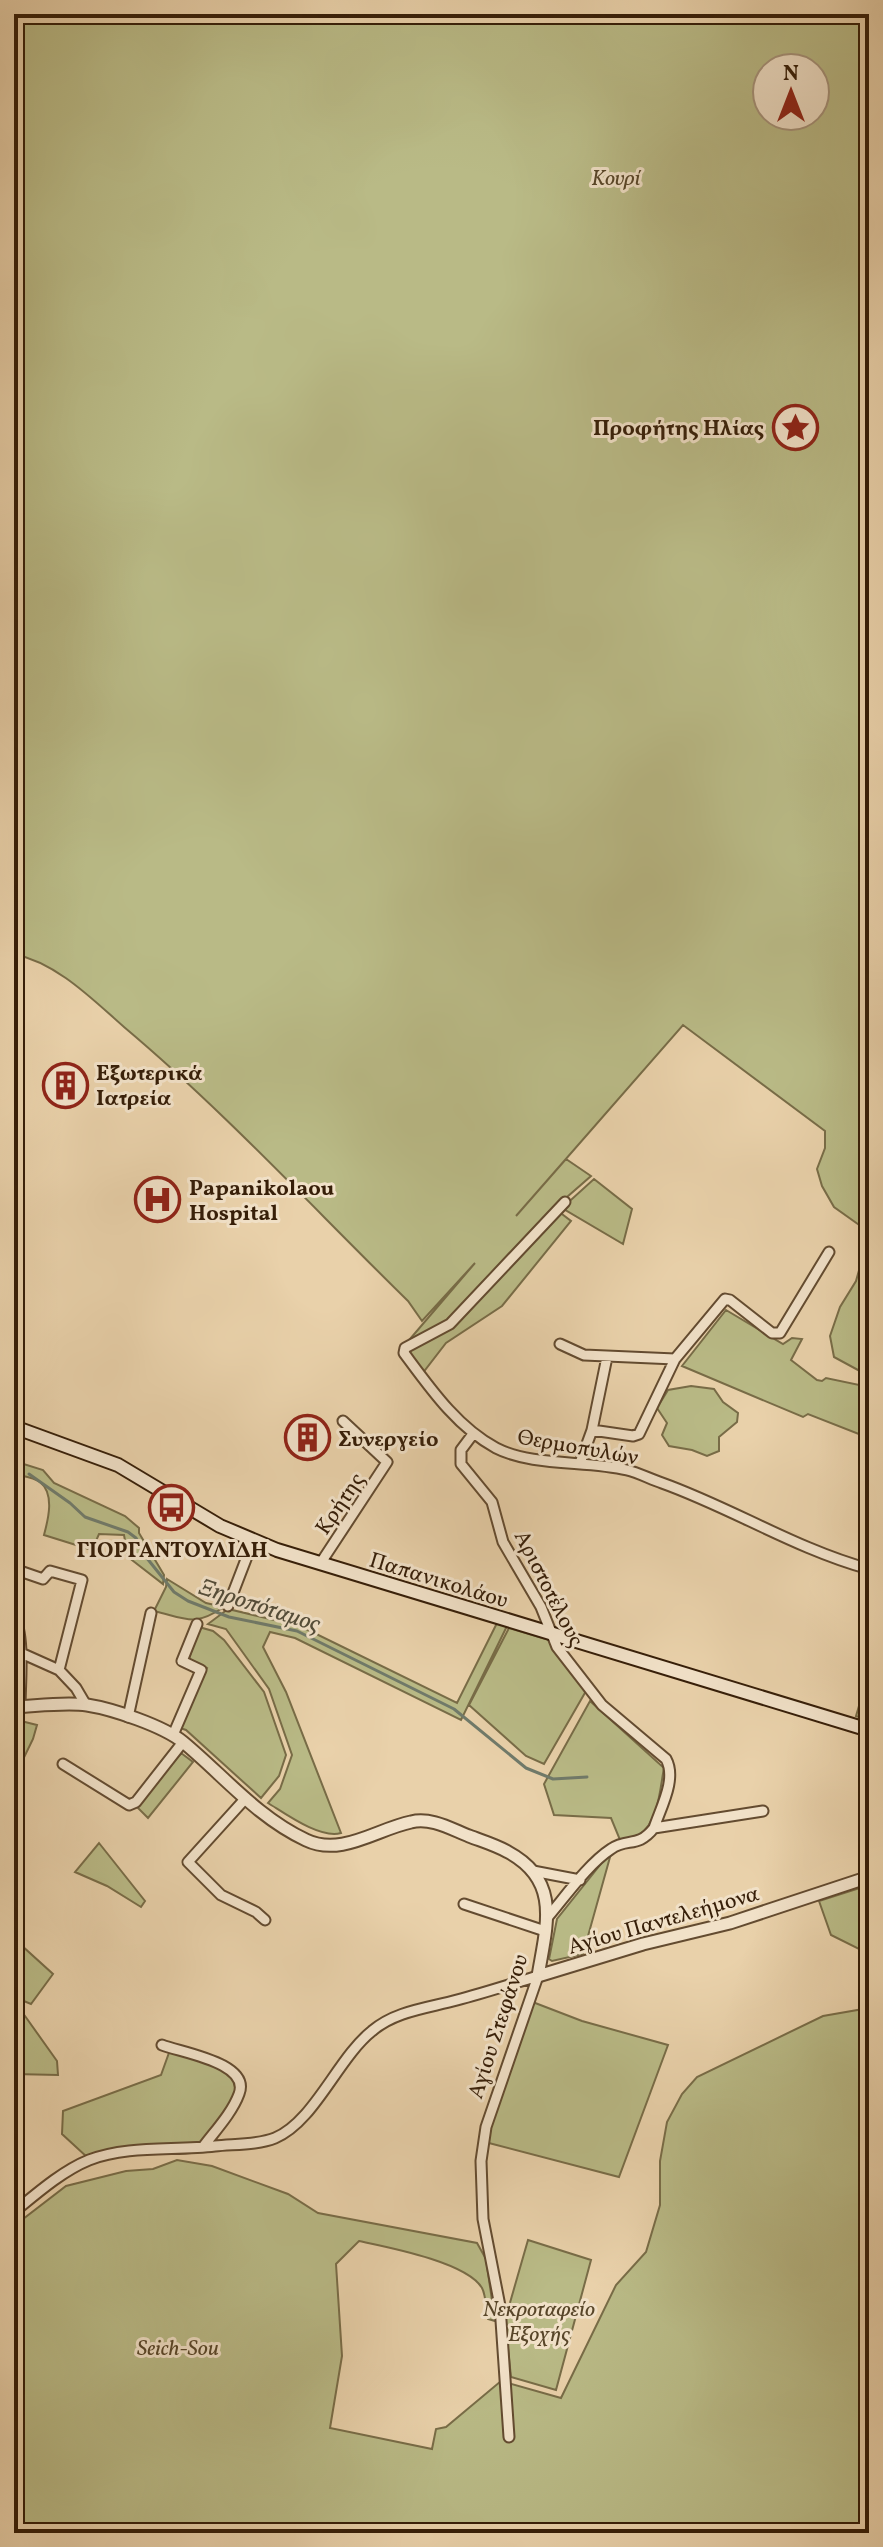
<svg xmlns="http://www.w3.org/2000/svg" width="883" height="2547" viewBox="0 0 883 2547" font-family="Vollkorn,serif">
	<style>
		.green { fill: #b9ba86; stroke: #786c47; stroke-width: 2; fill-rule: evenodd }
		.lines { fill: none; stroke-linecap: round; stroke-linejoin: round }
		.stream { stroke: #707a6a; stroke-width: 3 }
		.minor-casing { stroke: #634b30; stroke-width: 13 }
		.tertiary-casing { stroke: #634b30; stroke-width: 15 }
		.secondary-casing { stroke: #361e08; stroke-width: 16 }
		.minor { stroke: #f1e1c8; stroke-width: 9 }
		.tertiary { stroke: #f1e1c8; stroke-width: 11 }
		.secondary { stroke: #f1e1c8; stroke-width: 12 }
		.labels { text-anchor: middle; stroke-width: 6; stroke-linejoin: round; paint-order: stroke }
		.park-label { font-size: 22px; font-style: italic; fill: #574528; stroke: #f1e1c8 }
		.poi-label { font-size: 22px; font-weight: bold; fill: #361e08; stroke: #f1e1c8; text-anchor: start }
		.street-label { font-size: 22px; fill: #361e08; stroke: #f1e1c8 }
		.water-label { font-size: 24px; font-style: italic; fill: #534c39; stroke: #f1e1c8 }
	</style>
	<rect width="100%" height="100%" fill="#e9d1aa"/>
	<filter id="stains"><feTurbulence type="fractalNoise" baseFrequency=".0025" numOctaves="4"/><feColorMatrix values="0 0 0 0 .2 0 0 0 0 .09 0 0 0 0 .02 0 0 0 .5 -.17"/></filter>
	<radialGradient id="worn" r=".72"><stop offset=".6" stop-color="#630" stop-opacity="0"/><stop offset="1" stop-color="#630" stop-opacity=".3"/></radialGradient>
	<path class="green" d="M14,14H869V1376L834,1357L830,1336L840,1307L856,1281L865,1249L862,1227L834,1207L822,1186L817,1169L825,1148V1131L683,1025L516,1216L566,1159L591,1176L559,1204L448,1321L412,1340L410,1339L475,1263L422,1321L408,1301C314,1209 225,1112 124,1027C92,999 57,963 14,954ZM767,68H815V116H767Z
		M594,1179L632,1209L623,1244L562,1208Z
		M558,1211L571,1221L502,1306L446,1343L422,1374L407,1351L451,1326Z
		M726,1310L783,1344L792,1338L802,1339L791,1360L817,1380L822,1381L826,1378L869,1387V1438L808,1414L803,1417L682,1366Z
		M691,1386L714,1389L723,1402L738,1413L737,1422L719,1437V1451L707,1456L692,1450L669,1446L662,1435L667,1423L657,1408L668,1390Z
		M14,1461L43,1470L54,1483L125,1516L139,1528V1533L164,1575L163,1584L128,1557L124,1535L99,1534L92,1550L44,1535C48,1520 55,1494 40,1482C34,1477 22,1476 14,1474Z
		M167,1579L206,1603L224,1607C194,1627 187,1619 154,1611L166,1587Z
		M228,1609L300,1626L457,1703L497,1623L507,1626L461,1720L295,1638L270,1632L263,1647L286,1692L341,1833C320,1839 286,1814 268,1803L280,1789L292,1755L269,1689L226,1629L208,1624Z
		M199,1627L213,1631L224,1640L264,1692L286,1755L279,1776L261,1798L186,1730L180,1728L207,1668L189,1659Z
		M509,1628L549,1640L586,1691L544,1764L526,1756L469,1705Z
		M869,1672V1720L856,1716Z
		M590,1701L664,1768C660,1788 659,1822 639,1835C634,1839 626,1839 620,1840L611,1818L554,1815L544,1784Z
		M17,1720L37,1725L33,1739L14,1778V1721Z
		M181,1753L193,1762L148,1818L136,1806Z
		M99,1843L145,1901L141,1907L107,1886L75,1872Z
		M612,1850L583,1954L552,1961L549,1959L557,1919Z
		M869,1885V1954L831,1935L819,1901Z
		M14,1943L21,1945L53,1974L31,2004L14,1997Z
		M530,2001L582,2021L668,2045L619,2177L485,2142Z
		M869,2008V2533H14V2226L66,2186L126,2171L153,2169L177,2160L212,2166L288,2194L318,2213L477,2243L486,2259L495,2321L488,2319C486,2310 486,2295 482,2288C467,2262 387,2247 359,2241L336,2264L342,2356L330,2428L432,2449L436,2429L446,2427L501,2381L561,2398L616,2285L646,2252L660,2205V2161L667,2122L682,2094L697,2077L823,2016Z
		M25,2016L57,2061L58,2075L14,2074V2028Z
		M170,2050C189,2056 247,2067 234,2096C226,2112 211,2128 201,2143L88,2158L62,2134L63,2111L161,2075Z
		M528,2240L591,2260L556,2390L511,2377L505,2320Z"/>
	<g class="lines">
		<path class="stream" d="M29,1474L70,1503L85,1517L128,1532L136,1538L146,1557L174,1592L188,1601L229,1617L297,1631L454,1709L526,1768L553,1779L587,1777"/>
		<defs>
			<path id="minor" d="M565,1202L450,1324L405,1348L404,1353C430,1388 457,1427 496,1448C533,1467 587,1460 627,1470C639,1473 650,1479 662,1483C732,1508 796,1549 869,1569
				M560,1344L584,1355L675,1359
				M592,1430L633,1436L639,1434L675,1359L725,1299L730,1300L772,1333H780L829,1252
				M473,1434L461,1450V1464L492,1502L503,1542L541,1607L557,1647L602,1705L666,1759C677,1779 661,1807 654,1828C637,1849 628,1837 611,1849C588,1864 565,1897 547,1918
				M580,1463L592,1430L607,1357
				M320,1564L387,1462L343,1421
				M14,1569L43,1579L50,1571L82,1580L59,1670
				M228,1606L253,1541
				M14,1617C25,1634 20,1685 20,1707
				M14,1641L21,1653L59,1670L76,1688L86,1705
				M128,1717L151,1613
				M173,1735L201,1670L182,1661L197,1624
				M63,1764L129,1805L136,1802L183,1742
				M245,1799L188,1862L221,1895L256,1912L265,1920
				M654,1828L763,1811
				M533,1871L580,1880
				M464,1904L545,1931
				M162,2045C183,2053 251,2063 239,2094C232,2113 215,2131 203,2147
				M14,2212C36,2194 62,2171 89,2160C128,2145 174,2151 215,2146C234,2144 258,2145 275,2138C314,2122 338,2058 372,2031C395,2011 428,2008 457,2000C484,1993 511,1984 538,1976
				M509,2437L500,2306L483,2219L481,2161L486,2127L538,1976"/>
			<path id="tertiary" d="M14,1707C37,1706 64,1702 87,1705C113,1709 163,1726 183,1742C224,1776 257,1817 306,1840C341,1857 377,1829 411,1822C431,1817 451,1829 469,1836C482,1841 496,1845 508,1852C562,1881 546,1927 538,1976L643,1944L730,1923L869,1877"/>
			<path id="secondary" d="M14,1427L118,1465L220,1526L277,1550L869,1730"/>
		</defs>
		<use href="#minor" class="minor-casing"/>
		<use href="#tertiary" class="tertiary-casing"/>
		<use href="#secondary" class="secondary-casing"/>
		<use href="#minor" class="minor"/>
		<use href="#tertiary" class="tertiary"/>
		<use href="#secondary" class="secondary"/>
	</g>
	<defs>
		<symbol id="sight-ring" viewBox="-11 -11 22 22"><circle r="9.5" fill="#f1e1c8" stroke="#8f2418" stroke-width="1.5"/><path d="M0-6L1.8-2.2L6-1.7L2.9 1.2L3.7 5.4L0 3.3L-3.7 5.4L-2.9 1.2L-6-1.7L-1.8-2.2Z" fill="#8f2418"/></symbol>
		<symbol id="building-ring" viewBox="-11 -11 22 22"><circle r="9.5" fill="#f1e1c8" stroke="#8f2418" stroke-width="1.5"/><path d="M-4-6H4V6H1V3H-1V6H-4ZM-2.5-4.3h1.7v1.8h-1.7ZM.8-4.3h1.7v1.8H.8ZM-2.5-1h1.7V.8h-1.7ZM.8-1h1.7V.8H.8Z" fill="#8f2418"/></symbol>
		<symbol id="hospital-ring" viewBox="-11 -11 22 22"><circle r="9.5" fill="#f1e1c8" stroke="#8f2418" stroke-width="1.5"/><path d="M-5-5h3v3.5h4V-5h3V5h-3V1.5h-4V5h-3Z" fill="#8f2418"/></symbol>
		<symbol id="bus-ring" viewBox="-11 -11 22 22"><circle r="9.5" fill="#f1e1c8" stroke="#8f2418" stroke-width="1.5"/><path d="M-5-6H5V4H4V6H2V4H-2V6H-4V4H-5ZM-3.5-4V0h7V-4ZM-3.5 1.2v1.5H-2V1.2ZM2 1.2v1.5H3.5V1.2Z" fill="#8f2418"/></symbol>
	</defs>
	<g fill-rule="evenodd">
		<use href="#sight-ring" x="770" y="402" width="51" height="51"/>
		<use href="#building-ring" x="40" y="1060" width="51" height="51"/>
		<use href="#hospital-ring" x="132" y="1174" width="51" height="51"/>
		<use href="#building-ring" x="282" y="1412" width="51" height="51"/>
		<use href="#bus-ring" x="146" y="1482" width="51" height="51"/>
	</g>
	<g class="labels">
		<g class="park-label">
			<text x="616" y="185">Κουρί</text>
			<text x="539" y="2316">Νεκροταφείο<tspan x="539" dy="25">Εξοχής</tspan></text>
			<text x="178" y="2355">Seich-Sou</text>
		</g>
		<g class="poi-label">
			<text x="764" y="435" text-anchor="end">Προφήτης Ηλίας</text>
			<text x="96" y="1080">Εξωτερικά<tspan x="96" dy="25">Ιατρεία</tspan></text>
			<text x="189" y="1195">Papanikolaou<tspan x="189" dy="25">Hospital</tspan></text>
			<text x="338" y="1446">Συνεργείο</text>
			<text x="172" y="1557" text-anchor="middle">ΓΙΟΡΓΑΝΤΟΥΛΙΔΗ</text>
		</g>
		<g class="street-label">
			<text transform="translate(578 1446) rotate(10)" y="8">Θερμοπυλών</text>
			<text transform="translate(339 1503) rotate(-56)" y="8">Κρήτης</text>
			<text transform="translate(439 1579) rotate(17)" y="8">Παπανικολάου</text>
			<text transform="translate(550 1588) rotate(63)" y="8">Αριστοτέλους</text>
			<text transform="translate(663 1919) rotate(-16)" y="8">Αγίου Παντελεήμονα</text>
			<text transform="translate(497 2026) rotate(-72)" y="8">Αγίου Στεφάνου</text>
		</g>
		<g class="water-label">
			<text transform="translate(260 1605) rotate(18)" y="8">Ξηροπόταμος</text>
		</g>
	</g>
	<rect width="883" height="2547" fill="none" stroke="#e9d1aa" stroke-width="48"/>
	<rect x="16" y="16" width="851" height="2515" fill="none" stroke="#361e08" stroke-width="4"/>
	<rect x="24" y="24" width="835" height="2499" fill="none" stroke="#361e08" stroke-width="2"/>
	<g transform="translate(791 92)"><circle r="38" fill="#f1e1c8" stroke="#a6937b" stroke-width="2"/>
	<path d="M0-6L14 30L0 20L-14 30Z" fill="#8f2418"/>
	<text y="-12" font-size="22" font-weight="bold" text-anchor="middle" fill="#361e08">N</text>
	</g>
	<rect width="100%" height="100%" filter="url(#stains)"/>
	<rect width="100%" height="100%" fill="url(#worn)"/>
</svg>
